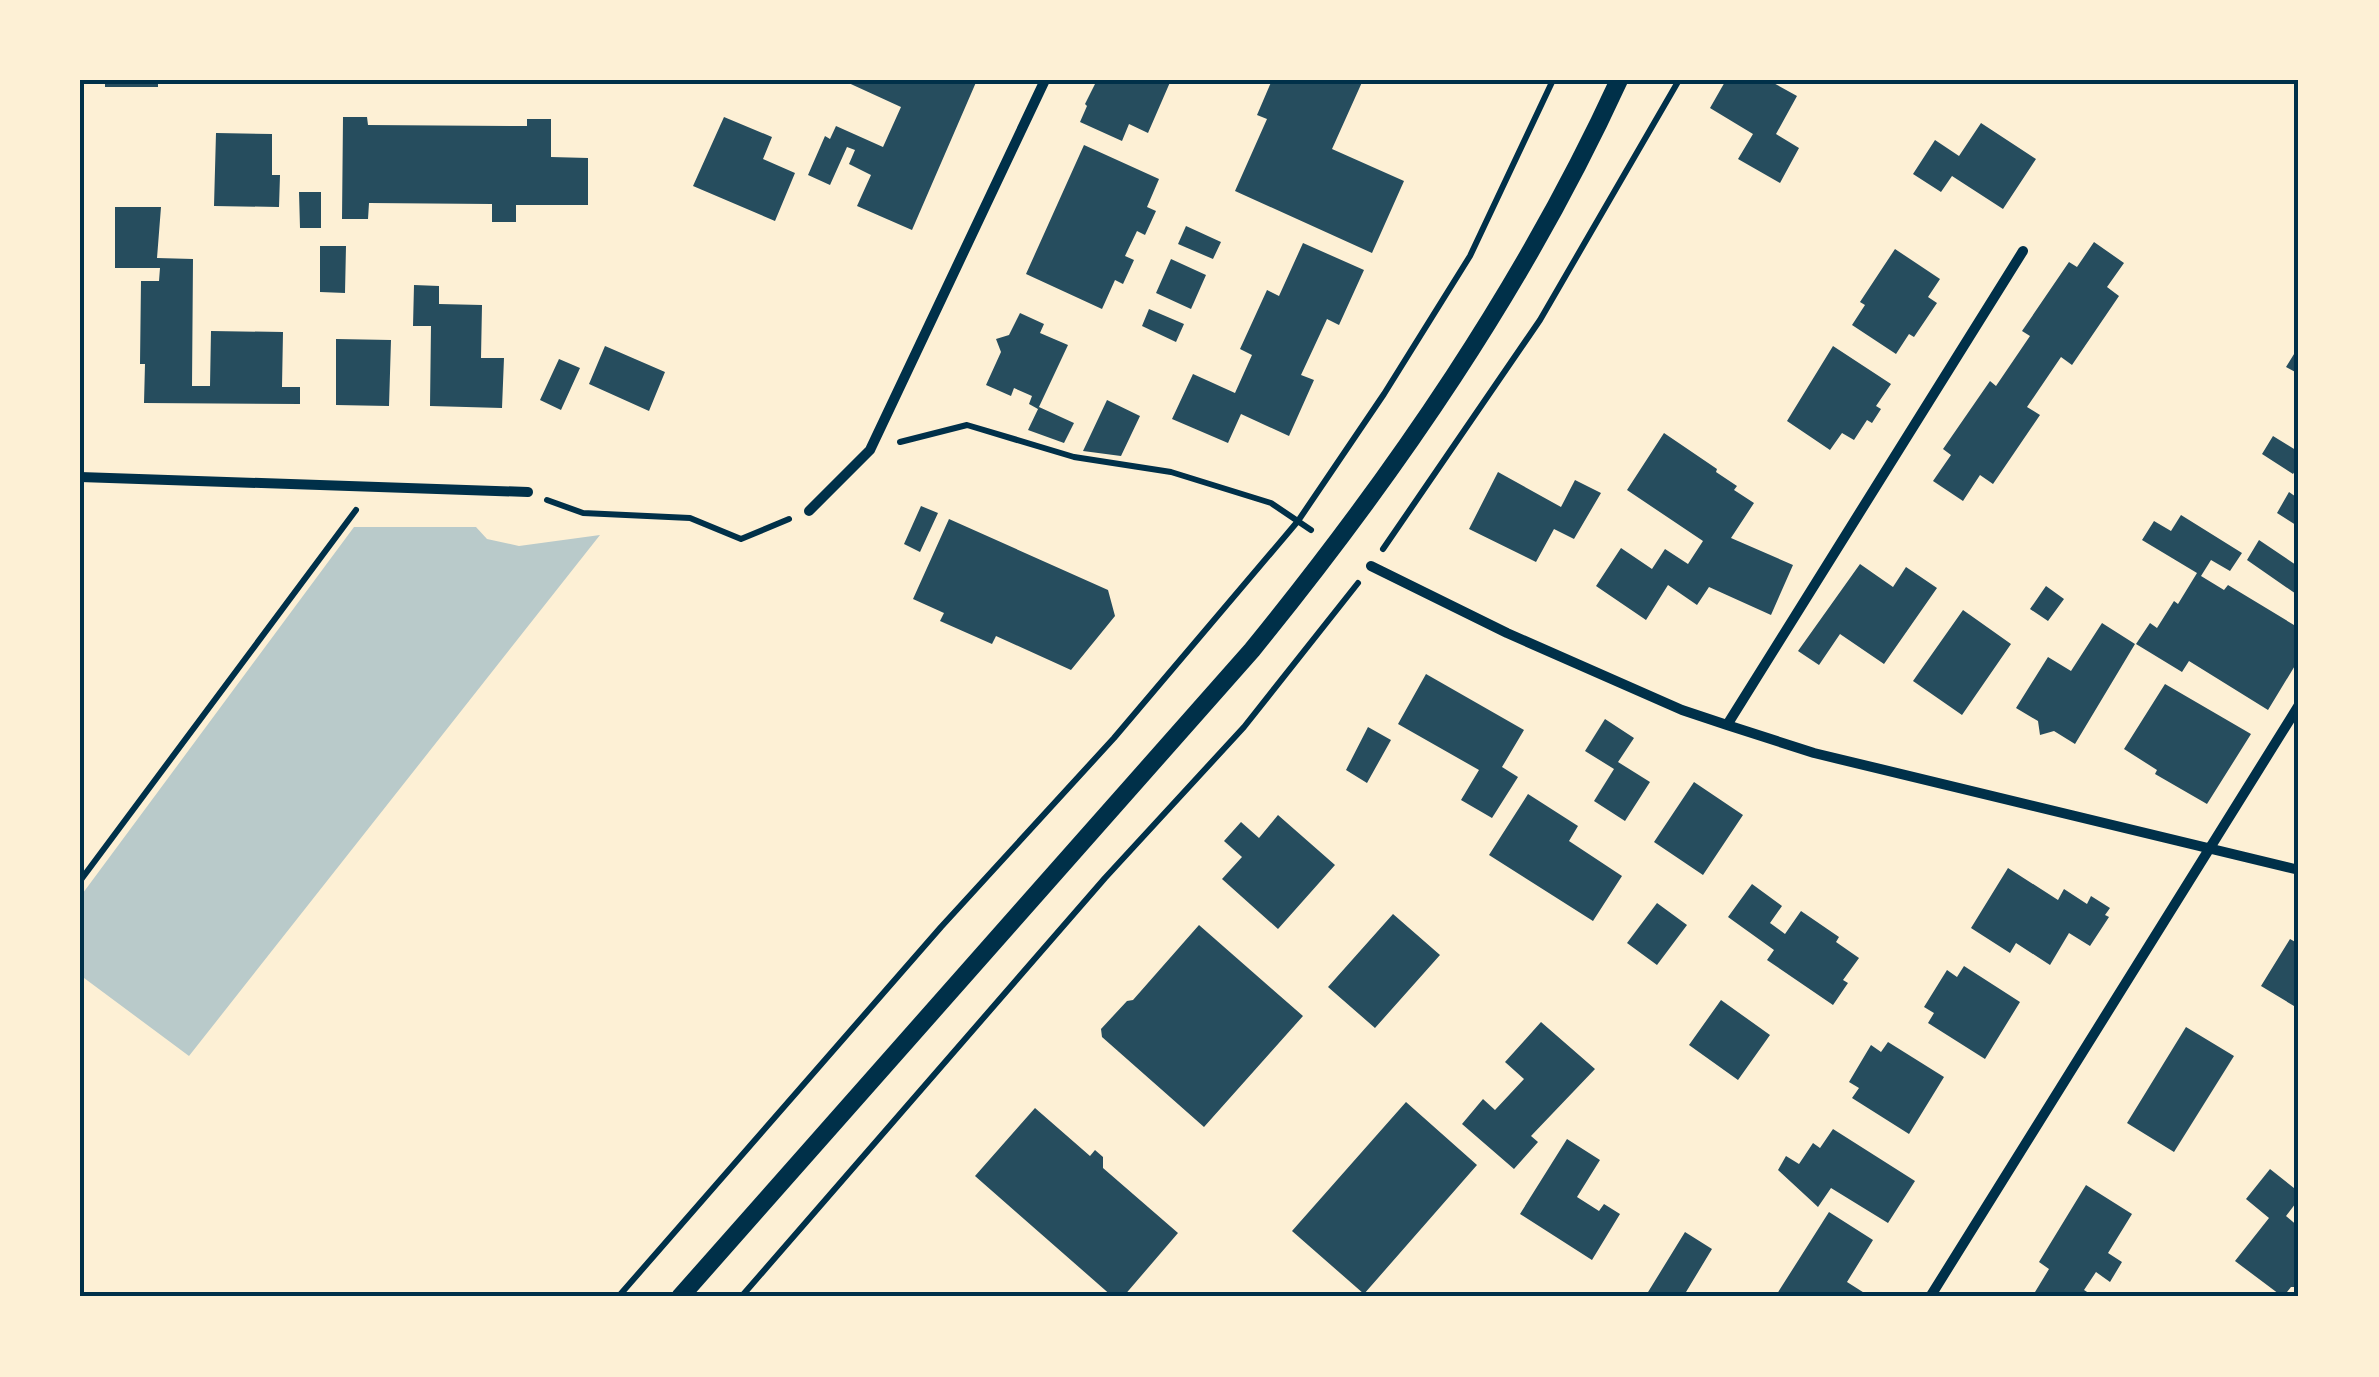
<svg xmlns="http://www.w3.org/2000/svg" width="2379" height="1377" viewBox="0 0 2379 1377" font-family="'Public Sans',sans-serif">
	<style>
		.green { fill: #b9caca }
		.building { fill: #264d5e }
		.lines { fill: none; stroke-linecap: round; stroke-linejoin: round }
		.path { stroke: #003049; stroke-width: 6 }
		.minor { stroke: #003049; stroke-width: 10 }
		.tertiary { stroke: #003049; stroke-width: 18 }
		.neatline { fill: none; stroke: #003049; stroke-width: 4 }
	</style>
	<rect width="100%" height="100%" fill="#fdf0d5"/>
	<path class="green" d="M354,527H476L487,539L519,546L600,535L189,1056L80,975V897Z"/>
	<path class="building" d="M105,80H158V87H105Z
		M842,80H977L912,230L857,206L871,175L849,164L855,150L847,147L830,185L808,175L825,136L830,139L836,126L883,147L901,107Z
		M1097,80H1171L1148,133L1129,124L1122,141L1080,122L1087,106L1085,104Z
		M1272,80H1363L1332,149L1404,181L1372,253L1235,191L1267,119L1257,115Z
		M1726,80H1768L1797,96L1776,134L1799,148L1780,183L1738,159L1753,134L1710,108Z
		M343,117H367L368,125L527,126V119H551V157L588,158V205H516V222H492V204L369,203L368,219H342Z
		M724,117L772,137L763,159L795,173L775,221L693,186Z
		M1981,123L2036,159L2003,209L1952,176L1941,192L1913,174L1935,140L1959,156Z
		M216,133L272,134V175H280L279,207L214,206Z
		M1084,145L1159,179L1147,207L1156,211L1145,235L1137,231L1125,256L1134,260L1123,284L1115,280L1102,309L1026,274Z
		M299,192H321V228H300Z
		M115,207H161L157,258L193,259L192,386H210L211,331L283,332L282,387H300V404L144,403L145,364H140L141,281H159L160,268H115Z
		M1186,226L1221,242L1213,259L1178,244Z
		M2094,242L2124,263L2107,287L2119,296L2072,365L2061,357L2027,407L2040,415L1993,484L1980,475L1963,501L1933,481L1951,455L1943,449L1990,381L1996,386L2030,336L2022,331L2069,262L2077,267Z
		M1303,243L1364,270L1339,325L1327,319L1301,375L1314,380L1289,436L1241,414L1228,443L1172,419L1193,374L1235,393L1252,355L1240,349L1267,290L1279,296Z
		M320,246H346L345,293L320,292Z
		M1895,249L1940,279L1928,297L1937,303L1914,337L1909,334L1896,354L1852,325L1865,305L1860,302Z
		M1171,259L1206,275L1191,309L1156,293Z
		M414,285L439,286V304L482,305L481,358H504L502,408L430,406L431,326H413Z
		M1149,309L1184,324L1176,342L1142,326Z
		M1020,313L1044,324L1040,333L1068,345L1038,409L1029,404L1032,396L1014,388L1011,396L986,385L1001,352L996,339L1009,335Z
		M336,339L391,340L389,406L336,405Z
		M605,346L665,372L649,411L589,384Z
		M1833,346L1891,384L1876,406L1881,409L1872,423L1867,420L1854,440L1842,433L1830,450L1787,421Z
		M2299,346V374L2286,367Z
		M559,359L580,368L561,410L540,400Z
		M1107,400L1140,416L1121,456L1083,451Z
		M1039,407L1074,423L1064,443L1028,430Z
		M1664,433L1717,469L1716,472L1737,486L1734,490L1754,503L1731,538L1793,565L1771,615L1709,587L1697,605L1668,585L1646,620L1596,586L1621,548L1652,569L1665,549L1688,564L1703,541L1627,490Z
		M2273,436L2299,452V465L2293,474L2262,454Z
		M1498,472L1561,507L1575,480L1601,493L1574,539L1554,529L1536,562L1469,529Z
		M2289,492L2299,499V527L2277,513Z
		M921,506L938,513L920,552L904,544Z
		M2181,515L2242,553L2230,571L2211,560L2201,576L2224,590L2228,585L2299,628V659L2268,710L2189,661L2182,672L2136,644L2150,623L2157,628L2174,601L2178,604L2197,573L2142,540L2154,521L2171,531Z
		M949,519L1108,590L1115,616L1071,670L996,636L992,644L940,621L944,613L913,599Z
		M2259,540L2299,567V596L2247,560Z
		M1860,564L1893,587L1906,567L1937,588L1884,664L1840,634L1819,665L1798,651Z
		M2046,586L2064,599L2048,621L2030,609Z
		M1963,610L2011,644L1962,715L1913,681Z
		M2102,623L2135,644L2075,744L2054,731L2040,735L2038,721L2016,708L2048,657L2071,671Z
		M1426,674L1524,730L1502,767L1518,777L1492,818L1461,800L1479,770L1398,724Z
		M2165,684L2251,734L2207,804L2155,774L2157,770L2124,749Z
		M1605,719L1634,738L1618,762L1650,782L1625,821L1594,801L1614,769L1585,751Z
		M1368,727L1391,740L1367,783L1346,770Z
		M1694,782L1743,815L1703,875L1654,842Z
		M1528,794L1578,826L1569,841L1622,876L1593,921L1489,855Z
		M1278,815L1335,865L1278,929L1222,879L1242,857L1224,841L1241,822L1259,838Z
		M2008,868L2058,900L2064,889L2087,904L2091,896L2110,908L2105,915L2109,917L2090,946L2069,933L2050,965L2016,943L2010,953L1971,928Z
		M1752,884L1782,906L1770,923L1785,934L1801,911L1839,937L1836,942L1859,958L1843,980L1848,983L1833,1005L1767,960L1774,950L1728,917Z
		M1657,903L1687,925L1657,965L1627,943Z
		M1393,914L1440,955L1375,1028L1328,987Z
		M1199,925L1303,1016L1204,1127L1102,1037L1101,1029L1127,1001L1133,1000Z
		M2290,939L2299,944V1009L2261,986Z
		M1964,966L2020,1002L1985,1059L1928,1023L1934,1013L1924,1007L1947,970L1957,977Z
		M1721,1000L1770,1035L1738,1080L1689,1045Z
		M1541,1022L1595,1069L1531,1136L1538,1142L1514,1169L1462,1124L1483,1099L1495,1110L1524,1079L1505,1062Z
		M2186,1027L2234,1056L2174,1152L2127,1123Z
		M1888,1042L1944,1077L1909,1134L1852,1098L1859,1088L1849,1082L1871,1045L1881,1052Z
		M1406,1102L1477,1165L1364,1294L1292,1231Z
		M1035,1108L1090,1156L1095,1150L1103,1157V1168L1178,1233L1123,1297H1113L975,1176Z
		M1833,1129L1915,1181L1888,1223L1831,1188L1818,1207L1778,1170L1786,1156L1799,1164L1813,1143L1820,1148Z
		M1567,1139L1600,1160L1577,1197L1599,1211L1604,1204L1620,1214L1592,1260L1520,1214Z
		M2270,1169L2299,1192V1199L2286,1216L2299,1227V1287H2291L2283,1297L2235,1261L2269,1218L2246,1199Z
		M2086,1185L2132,1214L2108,1253L2122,1262L2110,1282L2096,1272L2084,1290L2095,1297H2032L2049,1269L2039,1262Z
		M1829,1212L1873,1240L1847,1282L1866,1294L1865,1297H1775Z
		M1685,1232L1712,1249L1683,1297H1645Z"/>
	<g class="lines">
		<path class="path" d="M900,442L967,425L1074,457L1171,472L1271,503L1311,530
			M547,500L583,513L690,518L741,539L789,519
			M1383,549L1540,320L1679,80
			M80,881L356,510
			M618,1297L941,927L1114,738L1298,521L1384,394L1470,256L1553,80
			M741,1297L1105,878L1244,727L1358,583"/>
		<path class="minor" d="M80,477L528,492
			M809,511L870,450L1045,80
			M1371,566L1507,633L1682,710L1727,725L1814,753L2299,870
			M1727,725L2023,251
			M1930,1297L2299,705"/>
		<path class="tertiary" d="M680,1297L1252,650C1395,474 1524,287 1619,80"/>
	</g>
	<rect width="2379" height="1377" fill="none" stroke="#fdf0d5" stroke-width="165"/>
	<rect x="82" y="82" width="2214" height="1212" class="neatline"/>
</svg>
